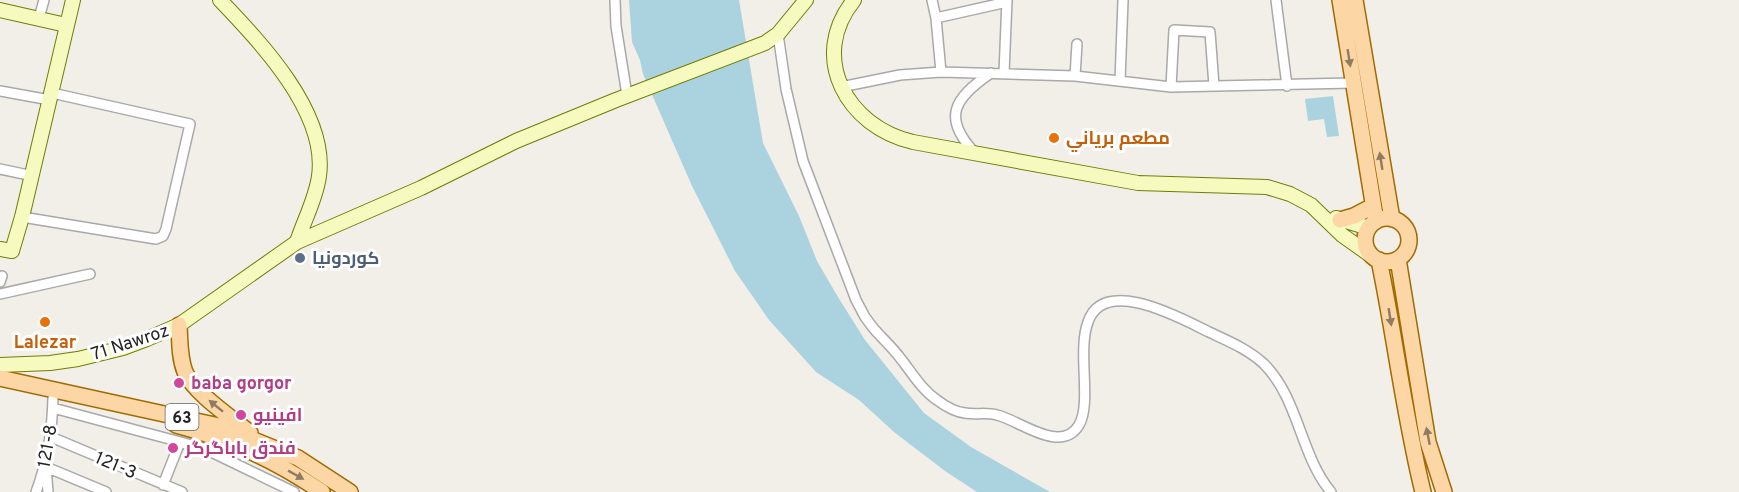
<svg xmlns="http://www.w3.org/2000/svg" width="1739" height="492" viewBox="0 0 1739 492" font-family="Overpass,Cairo,sans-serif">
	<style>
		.water { fill: #aad3df }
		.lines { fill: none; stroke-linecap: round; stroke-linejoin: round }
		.street-casing { stroke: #a9a9a9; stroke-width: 12 }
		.secondary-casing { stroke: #707d05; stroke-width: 16 }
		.primary-casing { stroke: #a06b00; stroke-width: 18 }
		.street { stroke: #fff; stroke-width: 9 }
		.secondary { stroke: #f7fabf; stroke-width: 14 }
		.primary { stroke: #fcd6a4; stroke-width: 15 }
		.oneway { fill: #8f7c63 }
		.food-dot { fill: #e8710a; stroke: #fff; stroke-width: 2 }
		.service-dot { fill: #5c6f8a; stroke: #fff; stroke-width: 2 }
		.hotel-dot { fill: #d1479c; stroke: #fff; stroke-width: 2 }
		.labels { text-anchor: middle; stroke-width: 6; stroke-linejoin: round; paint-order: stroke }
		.shield { fill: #fff; stroke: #646464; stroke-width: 1.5 }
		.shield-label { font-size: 16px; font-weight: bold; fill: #222 }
		.food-label { font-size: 18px; font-weight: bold; fill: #c56008; stroke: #fff; text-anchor: start }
		.service-label { font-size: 18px; font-weight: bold; fill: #4e5e75; stroke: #fff; text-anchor: start }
		.street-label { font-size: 18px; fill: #222; stroke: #fff }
		.hotel-label { font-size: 18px; font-weight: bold; fill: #b23c85; stroke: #fff; text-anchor: start }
	</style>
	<rect width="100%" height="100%" fill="#f2efe9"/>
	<path class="water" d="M629,0H739L763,143L799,216L817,261L838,297L865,340L924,413L971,447L1050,492H977L945,471L894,432L859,400L816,372L769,320L735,271L692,186L643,74L640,60L632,42Z
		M1333,96L1339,136L1327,137L1324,119L1308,121L1305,99Z"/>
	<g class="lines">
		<defs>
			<path id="street" d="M615,0L616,26L627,95
				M932,0L936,18L941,72
				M1276,0L1287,86
				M39,18L44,0
				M936,18L1007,2
				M778,34L786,89L803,161L856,300L865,317L874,329C883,339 893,348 901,359C912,373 922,390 937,400C945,406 955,412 965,413C976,415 986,412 997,415C1019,420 1061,455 1079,425C1092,403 1077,351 1088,322C1104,275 1182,319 1209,332C1228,341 1248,349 1264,364C1299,399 1300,455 1331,492
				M1004,73L1007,0
				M1075,76L1077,44
				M1120,81L1123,0
				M841,87L900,75L941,72L1075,76L1171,87L1353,83
				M1171,87L1174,30L1210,32L1214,86
				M0,91L50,100
				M976,154C941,118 954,98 991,73
				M0,169L33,176
				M22,217L156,239L163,236L166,229L190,124L52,93
				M0,282L2,276
				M0,294L90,274
				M53,408L203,448L294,492
				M51,437L182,492
				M163,485L180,442
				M36,492C48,460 52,432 53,398
				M48,492L46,467L106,492"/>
			<path id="secondary" d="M220,0C261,43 328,113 319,176C316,199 304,220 297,242
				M854,0C808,57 847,127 913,142L1138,183L1267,187L1290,194L1311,205L1342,235L1373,257
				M0,10L66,25
				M1336,218L1369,228
				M0,249L12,251L22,217L73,0
				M0,365L50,363L78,359L123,348L147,339L179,325L297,242L421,188L516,141L616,100L765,43L778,34L806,0"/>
			<path id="primary" d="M1340,0L1376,221
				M1355,0L1392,219
				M1365 240a22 22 0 1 1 44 0a22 22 0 1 1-44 0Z
				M1340,220L1354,216L1373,206
				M1398,259L1428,442L1444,492
				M1379,260C1395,337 1404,415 1423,492
				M179,325C180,340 179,357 185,372C194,393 232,418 250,433
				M0,378L219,426L298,458L350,492
				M176,425C227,438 278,462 322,492"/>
		</defs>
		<use href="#street" class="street-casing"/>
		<use href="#secondary" class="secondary-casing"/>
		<use href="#primary" class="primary-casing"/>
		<use href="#street" class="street"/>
		<use href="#secondary" class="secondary"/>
		<use href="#primary" class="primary"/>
	</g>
	<defs><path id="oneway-solid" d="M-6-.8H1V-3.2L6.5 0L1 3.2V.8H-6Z" transform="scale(1.5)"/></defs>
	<g class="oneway">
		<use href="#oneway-solid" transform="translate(1349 58) rotate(81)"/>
		<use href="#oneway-solid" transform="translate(1381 161) rotate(-99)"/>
		<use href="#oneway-solid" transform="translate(1390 317) rotate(81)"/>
		<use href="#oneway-solid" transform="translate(216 406) rotate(-141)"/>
		<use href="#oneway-solid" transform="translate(1428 436) rotate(-101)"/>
		<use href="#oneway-solid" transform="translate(296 475) rotate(29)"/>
	</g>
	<g class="food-dot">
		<circle cx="1054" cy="138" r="6"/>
		<circle cx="45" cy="322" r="6"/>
	</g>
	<circle class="service-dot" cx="300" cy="258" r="6"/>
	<g class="hotel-dot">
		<circle cx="179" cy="383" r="6"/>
		<circle cx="241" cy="415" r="6"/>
		<circle cx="173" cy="448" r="6"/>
	</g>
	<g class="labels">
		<rect class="shield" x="165.5" y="404" width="33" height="26" rx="4.5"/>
		<g class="shield-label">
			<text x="182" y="423">63</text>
		</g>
		<g class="food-label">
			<text x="1066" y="144">مطعم برياني</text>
			<text x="45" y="348" text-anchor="middle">Lalezar</text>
		</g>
		<g class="service-label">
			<text x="312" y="264">كوردونيا</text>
		</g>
		<g class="street-label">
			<text transform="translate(130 342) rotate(-18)" y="6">71 Nawroz</text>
			<text transform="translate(47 446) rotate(-80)" y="6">121-8</text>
			<text transform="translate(116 465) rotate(23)" y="6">121-3</text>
		</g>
		<g class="hotel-label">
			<text x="191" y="389">baba gorgor</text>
			<text x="253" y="421">افينيو</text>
			<text x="185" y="454">فندق باباگرگر</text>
		</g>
	</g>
</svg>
